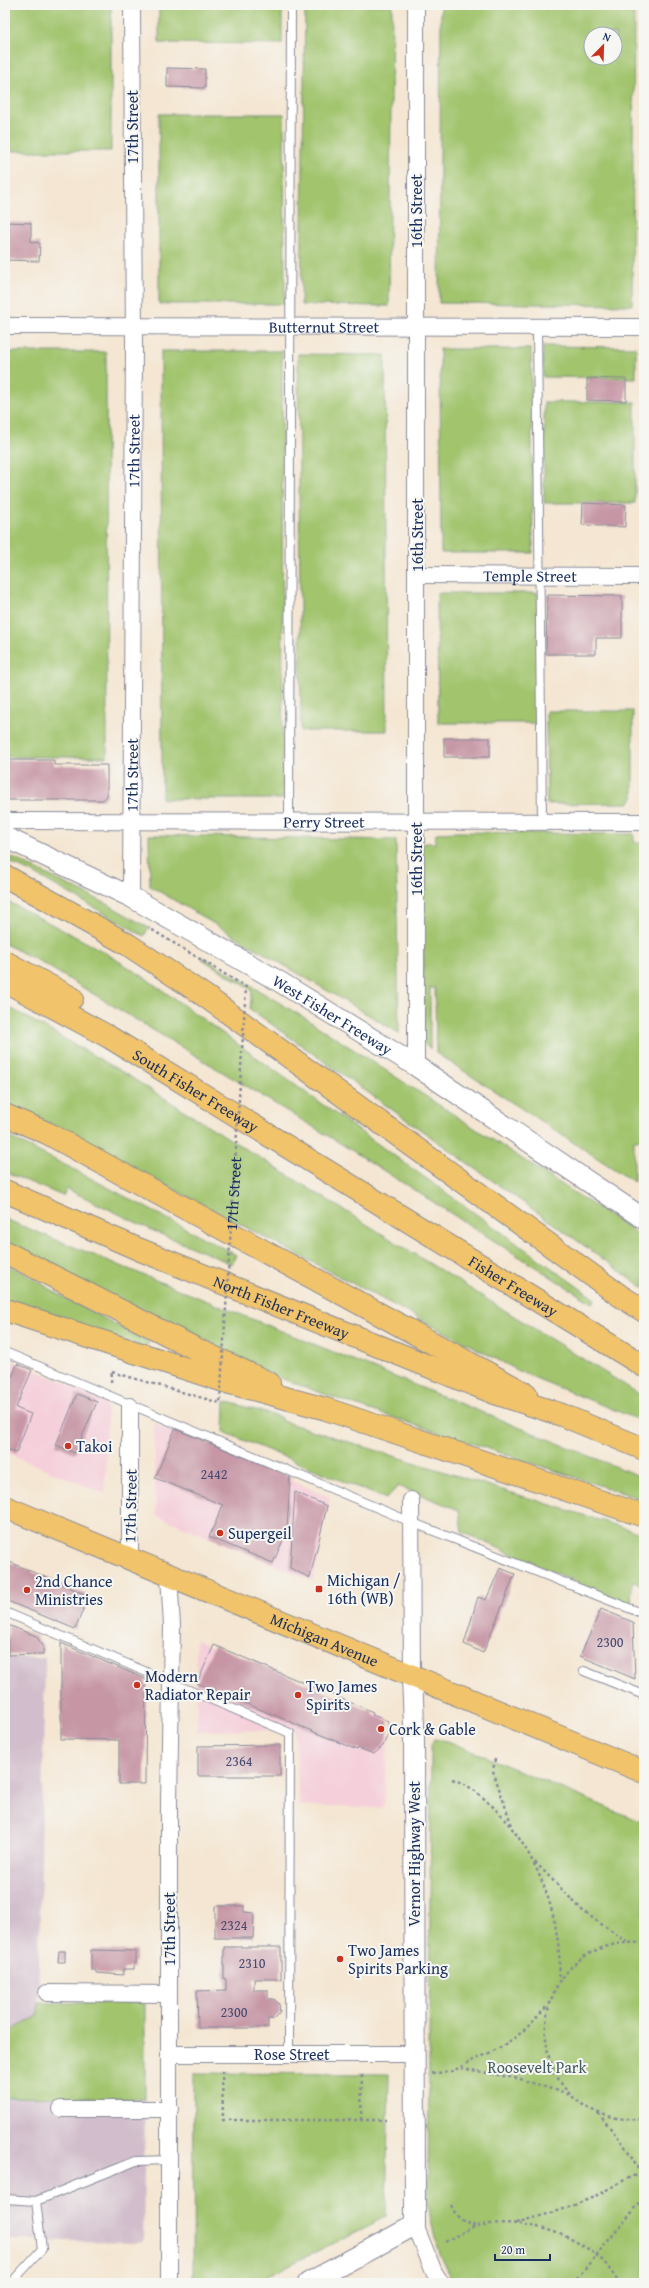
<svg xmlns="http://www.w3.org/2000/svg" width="649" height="2288" viewBox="0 0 649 2288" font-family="'Gentium Book Plus',serif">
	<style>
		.built { fill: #f5cfda }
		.industrial { fill: #d1bdcb }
		.green { fill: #a1c46d; stroke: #5e7a66; fill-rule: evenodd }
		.building { fill: #c696a5 }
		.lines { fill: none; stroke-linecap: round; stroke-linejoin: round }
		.service-casing { stroke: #888a98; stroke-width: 10 }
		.minor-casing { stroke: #888a98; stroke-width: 18 }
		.tertiary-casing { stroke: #888a98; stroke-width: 22 }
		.primary-casing { stroke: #888a98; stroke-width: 24 }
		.motorway-casing { stroke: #888a98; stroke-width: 24 }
		.path { stroke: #888a98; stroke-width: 2.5; stroke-dasharray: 3 3; stroke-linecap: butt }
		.service { stroke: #fff; stroke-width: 8 }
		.minor { stroke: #fff; stroke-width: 16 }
		.tertiary { stroke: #fff; stroke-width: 20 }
		.primary { stroke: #f1c36a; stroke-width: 22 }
		.motorway { stroke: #f1c36a; stroke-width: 22 }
		.path-bridge { stroke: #888a98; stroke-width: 2.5; stroke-dasharray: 3 3; stroke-linecap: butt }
		.poi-dot { fill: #c8321e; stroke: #f6f6f2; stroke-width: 1.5 }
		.labels { text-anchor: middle; stroke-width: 4; stroke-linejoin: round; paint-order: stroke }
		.number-label { font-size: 14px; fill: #464970 }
		.street-label { font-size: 16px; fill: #1b2f5e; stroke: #f6f6f2 }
		.poi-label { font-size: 16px; fill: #1b2f5e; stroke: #f6f6f2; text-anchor: start }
		.park-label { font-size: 16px; fill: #435c62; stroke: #f6f6f2 }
	</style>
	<rect width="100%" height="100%" fill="#f6f6f2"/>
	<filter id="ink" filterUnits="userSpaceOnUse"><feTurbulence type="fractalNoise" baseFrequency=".025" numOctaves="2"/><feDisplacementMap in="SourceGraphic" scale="8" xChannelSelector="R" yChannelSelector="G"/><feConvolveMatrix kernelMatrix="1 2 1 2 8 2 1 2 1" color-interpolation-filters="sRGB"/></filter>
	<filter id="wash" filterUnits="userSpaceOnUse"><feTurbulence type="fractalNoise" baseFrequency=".012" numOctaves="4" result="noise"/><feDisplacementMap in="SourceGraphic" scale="16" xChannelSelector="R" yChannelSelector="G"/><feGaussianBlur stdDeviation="0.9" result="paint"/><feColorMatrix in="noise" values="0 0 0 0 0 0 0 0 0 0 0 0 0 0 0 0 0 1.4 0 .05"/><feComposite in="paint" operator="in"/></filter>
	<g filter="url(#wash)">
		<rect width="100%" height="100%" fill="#f4e6d2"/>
		<path class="built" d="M5,1358L107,1400L105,1494L5,1452Z
			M154,1424L330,1497L313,1581L156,1515Z
			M196,1640L389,1719L384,1808L299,1806L295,1730L197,1731Z"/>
		<path class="industrial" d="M5,1657L45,1658L38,2016L5,2034Z
			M5,2097L145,2099L143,2242L5,2240Z"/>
		<path class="green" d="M5,5H111V151H5Z
			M159,5H282V44L159,43Z
			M305,5H392L389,306L301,305Z
			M441,5H634L632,305L439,303ZM591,34H615V58H591Z
			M159,114H284L285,304H159Z
			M543,346L636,347V378L543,377Z
			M440,349H531L533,553H441Z
			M161,351H282L283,799H162Z
			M5,352H106L107,757H5Z
			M298,354L385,355L387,731H301Z
			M544,402H635V503H544Z
			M437,593H538V723H438Z
			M546,711H633V798L629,803L547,804Z
			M458,832L634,834V842L644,844V1139L634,1140V1182L436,1053L435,988H430V1049L424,1043L423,843H435L436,833Z
			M149,835L396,840L399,1033L150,886Z
			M5,854L109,905L149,928L144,936L35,874L5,860Z
			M5,900L99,949L141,975L595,1299L592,1303L348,1148L39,961L5,944Z
			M203,957L308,1020L644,1238V1288L250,1009L252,990L202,959Z
			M5,1005L119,1070L644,1397V1422L523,1373L36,1117L5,1103Z
			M5,1135L71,1168L236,1255L232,1264L158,1233L67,1189L63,1196L5,1172Z
			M5,1219L644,1478V1500L352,1404L285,1380L209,1346L36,1259L5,1239Z
			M5,1264L26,1274L60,1295L149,1342L146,1349L5,1300Z
			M225,1401L280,1417L282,1421L644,1534V1585L632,1582L631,1606L462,1532L459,1510L398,1486L386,1499L224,1432Z
			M434,1739L448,1741L644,1823V2283H455C439,2259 433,2233 428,2205L431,1762V1745Z
			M38,2003H145V2099L5,2097V2034L38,2016Z
			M194,2073L389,2074L386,2217L253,2283H193Z"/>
		<g id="blocks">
			<path class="building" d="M167,68L205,69V88L167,87Z
				M5,222L31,223V242L40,243L39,261L5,260Z
				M587,378L626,379V401L587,400Z
				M583,503L626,505L625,527L582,525Z
				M547,595L622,596V638H596V654H546Z
				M444,738H490V757H444Z
				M5,760H54V765H107V796L103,800H5Z
				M17,1364L32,1370L16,1408L31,1414L16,1453L5,1449V1394Z
				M77,1394L97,1402L75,1453L56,1445Z
				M175,1429L290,1476L287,1531L273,1563L209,1537L223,1505L155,1478Z
				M295,1492L327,1506L310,1578L290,1568Z
				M5,1560L89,1596L75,1629L5,1600Z
				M500,1568L515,1574L483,1653L464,1644L478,1597L486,1600Z
				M601,1609L633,1622L635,1679L580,1656Z
				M8,1625L36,1636L43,1646V1654L8,1655Z
				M61,1643L146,1679L145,1784H119V1740L61,1739Z
				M214,1645L373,1712L372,1715L388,1721V1734L383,1746L374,1754L358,1748L357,1750L197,1683Z
				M280,1745V1776H198V1746Z
				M215,1906H244V1912L254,1913L253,1938H215Z
				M224,1947H281V1979H254V1990H268V1999H274L279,2004L280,2013L274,2019H268V2028H198L197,1991L226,1990V1979H224Z
				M91,1950L136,1951V1963H134V1969H123V1975L96,1973V1970H91Z
				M59,1951H65V1962H58Z"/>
		</g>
	</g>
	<g filter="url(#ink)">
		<use href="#blocks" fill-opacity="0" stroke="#888a98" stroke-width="1"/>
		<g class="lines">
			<defs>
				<path id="service" d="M537,327L542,822
					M289,821L291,5
					M5,1352L411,1522L644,1614
					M5,1612L290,1733L289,2054
					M584,1671L644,1695
					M5,2199L36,2201L136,2161L170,2160
					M11,2283L42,2249L36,2201"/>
				<g id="minor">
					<path id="s1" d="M5,326L644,327"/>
					<path id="s2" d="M417,575L644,576"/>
					<path id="s3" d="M5,821L644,822"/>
					<path id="s4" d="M131,897L134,344L132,5"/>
					<path d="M416,1066V5"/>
					<path d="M411,1500L412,1676"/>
					<path d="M130,1559V1406"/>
					<path d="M169,1575L172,1626L169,1802V2283"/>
					<path d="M47,1993L169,1994"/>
					<path id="s5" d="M170,2054H414"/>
					<path d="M61,2109H170"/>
					<path d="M415,2225L434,2272L441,2283"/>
				</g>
				<g id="tertiary">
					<path id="s6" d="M5,837L131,897L280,982L416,1066L644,1219"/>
					<path d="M308,2283L415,2225L414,1725L412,1676"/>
				</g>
				<g id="primary">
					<path id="s7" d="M5,1507L644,1772"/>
				</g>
				<g id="motorway">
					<path d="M5,876L127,944L205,996L619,1295L644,1311"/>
					<path d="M5,962L72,998"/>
					<path id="s8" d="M5,981L109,1037L644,1366"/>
					<path d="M5,1115L47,1133L526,1394"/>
					<path id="s9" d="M5,1191L138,1249L495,1393L562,1415L644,1449"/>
					<path d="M5,1252L194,1348L269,1383"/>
					<path d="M5,1310L230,1383L326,1409L644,1516"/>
				</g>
			</defs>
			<use href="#service" class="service-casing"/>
			<use href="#minor" class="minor-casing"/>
			<use href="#tertiary" class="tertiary-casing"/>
			<use href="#primary" class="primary-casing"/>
			<use href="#motorway" class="motorway-casing"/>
			<path class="path" d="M111,1382L112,1372
				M495,1759L493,1771L512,1826
				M452,1779C468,1784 478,1793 490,1804C536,1847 564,1919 559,1983
				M535,1862L584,1912L627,1942
				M644,1943C515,1933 511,2128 644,2119
				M461,2068L520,2079L570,2095
				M222,2071L223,2120H386
				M432,2073C459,2073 456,2067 478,2058C509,2045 526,2031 548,2005
				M598,2113C614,2133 631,2150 640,2174L644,2176
				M361,2120L362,2072
				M451,2205C457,2218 463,2223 477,2226
				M516,2223C538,2216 563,2211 584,2201C603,2194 621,2179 640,2174
				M445,2242C456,2236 466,2229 478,2226C517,2217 565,2230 596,2255C606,2262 612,2273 619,2283
				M573,2283L644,2198"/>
			<use href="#service" class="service"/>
			<use href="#minor" class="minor"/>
			<use href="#tertiary" class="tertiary"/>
			<use href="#primary" class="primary"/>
			<use href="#motorway" class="motorway"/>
			<path class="path-bridge" id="s10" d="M112,1372L220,1403L246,987L149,928"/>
		</g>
	</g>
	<g class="poi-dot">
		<circle cx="68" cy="1446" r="4"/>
		<circle cx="220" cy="1533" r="4"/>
		<rect x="315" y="1585" width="8" height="8" rx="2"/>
		<circle cx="27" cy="1590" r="4"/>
		<circle cx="137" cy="1685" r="4"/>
		<circle cx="298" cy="1695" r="4"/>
		<circle cx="381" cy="1729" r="4"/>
		<circle cx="340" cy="1959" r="4"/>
	</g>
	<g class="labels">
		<g class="number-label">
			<text x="214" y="1479">2442</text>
			<text x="610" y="1647">2300</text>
			<text x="239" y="1766">2364</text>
			<text x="234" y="1930">2324</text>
			<text x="252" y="1968">2310</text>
			<text x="234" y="2017">2300</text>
		</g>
		<g class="street-label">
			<text transform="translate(132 127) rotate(-90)" y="6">17th Street</text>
			<text transform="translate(416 211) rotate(-90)" y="6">16th Street</text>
			<text dy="6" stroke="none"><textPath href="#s1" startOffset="319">Butternut Street</textPath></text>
			<text dy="6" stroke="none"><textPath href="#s4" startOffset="446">17th Street</textPath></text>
			<text transform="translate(417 535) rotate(-90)" y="6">16th Street</text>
			<text dy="6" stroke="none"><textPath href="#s2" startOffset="113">Temple Street</textPath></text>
			<text dy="6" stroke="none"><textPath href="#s4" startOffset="122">17th Street</textPath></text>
			<text dy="6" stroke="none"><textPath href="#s3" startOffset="319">Perry Street</textPath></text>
			<text transform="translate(416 859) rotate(-90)" y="6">16th Street</text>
			<text dy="6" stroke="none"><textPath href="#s6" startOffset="373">West Fisher Freeway</textPath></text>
			<text dy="6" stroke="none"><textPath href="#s8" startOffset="220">South Fisher Freeway</textPath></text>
			<text dy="6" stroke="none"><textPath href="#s10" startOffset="322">17th Street</textPath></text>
			<text dy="6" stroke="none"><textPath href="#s8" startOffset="593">Fisher Freeway</textPath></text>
			<text dy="6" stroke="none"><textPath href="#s9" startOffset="300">North Fisher Freeway</textPath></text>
			<text transform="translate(130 1506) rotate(-89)" y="6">17th Street</text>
			<text dy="6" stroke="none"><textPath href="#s7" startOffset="346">Michigan Avenue</textPath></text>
			<text transform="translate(414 1854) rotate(-90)" y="6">Vernor Highway West</text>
			<text transform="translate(169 1929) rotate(-90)" y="6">17th Street</text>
			<text dy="6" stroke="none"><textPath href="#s5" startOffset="122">Rose Street</textPath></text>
		</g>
		<g class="poi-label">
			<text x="76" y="1452">Takoi</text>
			<text x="228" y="1539">Supergeil</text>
			<text x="327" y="1586">Michigan /<tspan x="327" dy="18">16th (WB)</tspan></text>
			<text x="35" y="1587">2nd Chance<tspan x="35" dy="18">Ministries</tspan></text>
			<text x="145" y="1682">Modern<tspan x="145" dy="18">Radiator Repair</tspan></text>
			<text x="306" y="1692">Two James<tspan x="306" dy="18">Spirits</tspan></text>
			<text x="389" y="1735">Cork &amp; Gable</text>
			<text x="348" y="1956">Two James<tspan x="348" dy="18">Spirits Parking</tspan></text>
		</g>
		<g class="park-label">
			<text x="537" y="2073">Roosevelt Park</text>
		</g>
	</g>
	<rect width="649" height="2288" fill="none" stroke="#f6f6f2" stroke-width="20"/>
	<g transform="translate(603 46) rotate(23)"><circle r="19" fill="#f6f6f2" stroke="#9ea6b7"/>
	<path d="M0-3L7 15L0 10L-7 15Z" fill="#c8321e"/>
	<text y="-6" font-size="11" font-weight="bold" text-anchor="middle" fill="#1b2f5e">N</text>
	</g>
	<path d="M495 2254v6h55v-6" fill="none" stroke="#1b2f5e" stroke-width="2"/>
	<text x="501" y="2254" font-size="12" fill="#1b2f5e" stroke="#f6f6f2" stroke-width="3" paint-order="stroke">20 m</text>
</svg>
